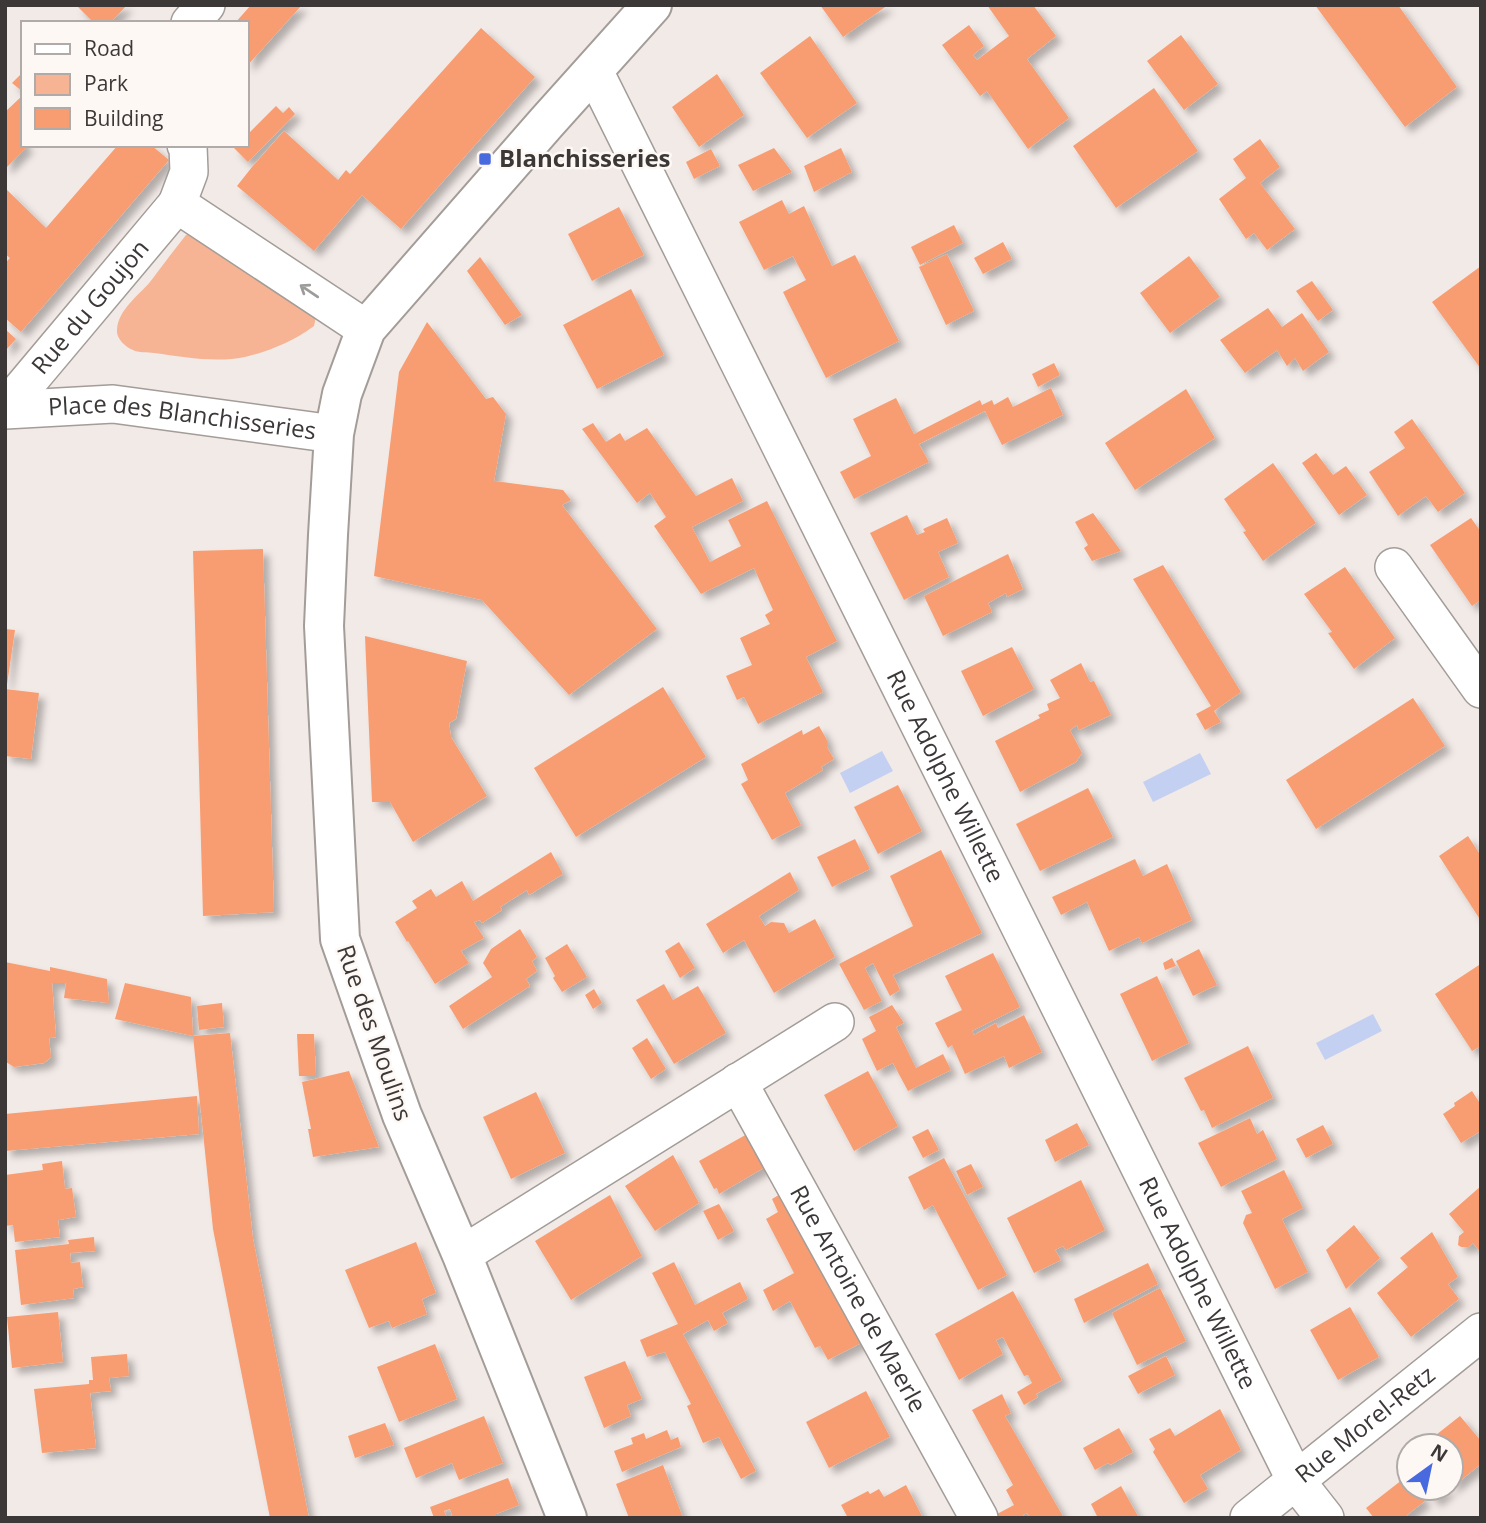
<svg xmlns="http://www.w3.org/2000/svg" width="1486" height="1523" viewBox="0 0 1486 1523" font-family="'Open Sans',sans-serif">
	<style>
		.green { fill: #f6b494 }
		.water { fill: #c3d0f2 }
		.building { fill: #f89d72; filter: url(#shadow) }
		.lines { fill: none; stroke-linecap: round; stroke-linejoin: round }
		.minor-casing { stroke: #a39c98; stroke-width: 40 }
		.tertiary-casing { stroke: #a39c98; stroke-width: 42 }
		.minor { stroke: #fff; stroke-width: 37 }
		.tertiary { stroke: #fff; stroke-width: 38 }
		.oneway { stroke: #9d9c9b }
		.poi-dot { fill: #496ade; stroke: #fef8f5; stroke-width: 2.5 }
		.labels { text-anchor: middle; stroke-width: 5; stroke-linejoin: round; paint-order: stroke }
		.poi-label { font-size: 24px; font-weight: bold; fill: #3b3837; stroke: #fef8f5; text-anchor: start }
		.street-label { font-size: 24px; fill: #3b3837; stroke: #fef8f5 }
	</style>
	<defs>
		<filter id="shadow"><feDropShadow dx="6" dy="6" stdDeviation="3.5" flood-color="#0004"/></filter>
	</defs>
	<rect width="100%" height="100%" fill="#f2eae7"/>
	<path class="green" d="M193,234L317,312L314,326C294,341 270,351 245,357C215,363 184,357 154,353C148,352 138,353 133,350C125,347 116,338 117,330C118,310 138,296 150,282C162,266 174,250 186,235Z"/>
	<path class="water" d="M882,751L893,771L850,793L840,773Z
		M1200,753L1211,774L1153,802L1143,782Z
		M1373,1014L1382,1031L1325,1060L1316,1043Z"/>
	<path class="building" d="M76,5H127L110,23H94Z
		M251,5H302L247,66V23H235Z
		M820,5H888L843,37Z
		M987,5H1033L1056,36L1027,59L1069,118L1028,149L987,91L980,96L942,45L969,25L984,46L973,55L977,60L1009,36Z
		M1315,5H1398L1457,87L1405,127Z
		M481,28L535,77L401,229L362,195L314,251L237,186L252,167L284,131L338,180L346,170L350,174Z
		M1181,35L1218,84L1184,110L1147,61Z
		M810,36L857,103L807,138L760,73Z
		M23,72V92L12,83Z
		M717,74L744,115L699,147L672,107Z
		M1154,88L1198,151L1116,208L1073,146Z
		M23,95V145H29L5,169V112Z
		M276,106L283,113L289,107L295,114L248,162L234,148L236,145H247V135Z
		M1260,139L1280,167L1260,183L1295,229L1267,250L1254,233L1246,239L1219,199L1246,178L1233,159Z
		M118,145H151L169,160L21,332L5,318V263L10,258L5,254V188L46,228Z
		M774,148L792,172L753,191L738,165Z
		M841,148L852,172L814,192L804,166Z
		M711,149L720,166L694,179L686,162Z
		M782,200L789,214L804,206L832,266L855,255L899,341L826,378L783,292L806,280L793,256L764,270L739,222Z
		M619,207L644,255L592,281L568,234Z
		M954,225L963,243L920,265L911,247Z
		M1003,242L1012,259L983,274L974,258Z
		M947,254L974,311L946,325L919,267Z
		M1189,256L1220,297L1170,333L1140,293Z
		M480,257L522,315L505,325L467,271Z
		M1481,266V369L1432,302Z
		M1312,281L1333,310L1318,321L1296,291Z
		M631,289L664,355L597,389L563,325Z
		M1268,308L1282,327L1302,313L1329,352L1303,371L1295,358L1287,366L1277,350L1245,373L1220,340Z
		M427,322L486,399L493,397L506,414L494,481L563,490L571,500L562,505L657,629L569,695L482,600L374,576L399,372Z
		M5,329L16,339L5,351Z
		M1054,363L1060,375L1038,387L1032,374Z
		M1051,388L1063,415L1002,445L985,411L919,444L929,462L854,499L840,472L871,456L853,419L896,398L914,434L980,400L982,405L992,400L994,405L1008,397L1013,407Z
		M1186,389L1215,438L1135,490L1105,443Z
		M1412,419L1465,493L1438,512L1426,496L1398,516L1369,472L1405,448L1394,432Z
		M593,423L606,442L620,433L625,441L647,428L696,496L732,478L743,501L692,527L710,562L741,546L728,520L767,501L837,641L806,657L823,692L758,724L744,697L737,700L726,676L752,665L740,638L770,624L765,615L773,610L754,568L701,594L654,526L666,517L650,493L637,503L582,429Z
		M1316,453L1333,475L1346,466L1367,495L1339,515L1302,463Z
		M1273,463L1316,523L1263,561L1243,532L1246,531L1224,499Z
		M1093,513L1121,551L1092,561L1084,548L1088,545L1075,522Z
		M907,515L917,535L925,532L923,529L947,518L958,543L938,552L949,577L904,600L870,533Z
		M1471,518L1481,532V600L1472,606L1430,545Z
		M263,549L274,912L203,916L193,551Z
		M1008,554L1023,589L1007,597L1006,593L988,603L992,612L943,636L924,596Z
		M1163,565L1241,692L1214,711L1221,722L1205,730L1196,714L1211,706L1133,579Z
		M1345,567L1395,638L1354,669L1328,633L1332,632L1304,594Z
		M5,629L15,630L7,685H5Z
		M365,636L467,661L456,719L449,723L451,737L487,796L413,842L390,802H372Z
		M1012,647L1034,689L983,716L961,671Z
		M1081,663L1090,682L1094,681L1111,715L1079,730L1077,725L1070,730L1082,753L1076,762L1020,792L995,741L1040,718L1038,715L1049,710L1047,704L1060,698L1050,680Z
		M663,687L706,757L576,837L534,768Z
		M5,689L39,693L31,759L5,756Z
		M1413,698L1445,746L1316,829L1286,780Z
		M819,726L827,740V747L834,759L821,767L823,770L785,793L801,825L772,840L741,784L748,780L741,764L802,730L803,735Z
		M898,785L922,831L878,854L854,807Z
		M1088,788L1113,837L1040,871L1016,824Z
		M1468,836L1481,856V921L1439,856Z
		M855,839L870,869L832,887L817,857Z
		M941,850L982,933L893,975L900,990L890,996L873,963L865,968L882,1001L864,1010L839,964L913,926L890,876Z
		M551,852L563,874L529,895L527,890L500,907L502,910L482,923L480,920L474,922L484,938L461,951L469,963L435,984L408,941L407,942L395,922L417,908L412,901L431,889L436,897L462,881L473,901Z
		M1135,859L1143,876L1167,864L1192,920L1142,943L1139,937L1109,951L1087,902L1061,915L1052,897Z
		M790,872L799,890L759,916L765,926L771,922L784,923L789,933L815,919L835,957L774,993L744,940L723,953L706,924Z
		M520,929L537,957L532,961L537,971L526,979L530,986L463,1029L449,1006L492,977L483,963L491,949Z
		M679,942L695,968L680,978L665,951Z
		M567,944L587,977L562,992L553,978L555,976L545,958Z
		M1199,949L1217,985L1193,996L1176,961Z
		M993,953L1020,1007L972,1031L974,1035L996,1023L998,1028L1024,1015L1042,1052L1009,1068L1004,1056L965,1074L952,1045L948,1048L935,1023L962,1010L945,976Z
		M1172,958L1176,966L1165,970L1163,963Z
		M5,962L50,971V967L107,979L109,1003L64,998L66,983H52L56,1037L49,1038L51,1057L44,1063L14,1067L6,1062L5,1053Z
		M1479,965L1481,967V1046L1472,1051L1435,994Z
		M1157,976L1189,1043L1152,1061L1120,994Z
		M125,983L191,997L193,1036L230,1033L253,1239L309,1518H270L213,1229L193,1036L115,1019Z
		M664,984L673,1000L698,986L726,1033L674,1064L636,1000Z
		M594,989L602,1003L593,1009L585,995Z
		M222,1003L224,1027L199,1030L197,1006Z
		M892,1005L904,1023L896,1027L916,1068L943,1054L951,1070L908,1091L893,1063L877,1071L862,1039L876,1031L869,1017Z
		M297,1034H314L316,1076H299Z
		M647,1038L666,1069L651,1079L632,1048Z
		M1248,1046L1273,1098L1212,1128L1204,1110L1201,1111L1184,1078Z
		M349,1071L379,1147L313,1157L308,1129H311L302,1082Z
		M868,1071L898,1126L854,1151L824,1095Z
		M1472,1091L1481,1105V1131L1461,1143L1443,1114L1455,1106L1454,1103Z
		M536,1092L565,1153L511,1179L483,1117Z
		M197,1096L199,1134L5,1151V1114Z
		M1250,1118L1257,1134L1263,1130L1277,1159L1221,1187L1198,1143Z
		M1077,1123L1089,1145L1055,1162L1045,1140Z
		M1323,1125L1333,1144L1306,1158L1296,1139Z
		M928,1129L939,1150L923,1158L912,1137Z
		M749,1133L767,1166L719,1194L717,1188L714,1189L699,1161Z
		M673,1155L699,1203L655,1231L625,1186Z
		M944,1158L1007,1275L978,1290L933,1205L924,1210L908,1177Z
		M62,1161L65,1189L72,1188L76,1217L58,1220L60,1237L15,1242L13,1225L5,1226V1175L43,1170L42,1164Z
		M971,1164L983,1187L967,1195L956,1171Z
		M1284,1170L1303,1208L1282,1219L1308,1272L1275,1289L1243,1223L1246,1215L1252,1213L1241,1191Z
		M1081,1180L1105,1230L1066,1250L1063,1246L1055,1250L1061,1260L1034,1273L1007,1218Z
		M1481,1186V1253L1473,1243L1469,1247H1461L1458,1245L1459,1236L1464,1232L1449,1214Z
		M782,1193L865,1341L828,1360L820,1346L815,1348L790,1301L773,1311L763,1290L794,1273L766,1219L778,1212L772,1199Z
		M610,1195L642,1256L571,1300L535,1241Z
		M719,1204L734,1231L718,1240L703,1211Z
		M1354,1225L1380,1258L1346,1289L1326,1250Z
		M1432,1232L1458,1277L1448,1284L1459,1299L1411,1337L1377,1293L1408,1267L1400,1258Z
		M94,1237L95,1251L70,1253L71,1263L80,1262L83,1287L73,1289L74,1298L21,1305L15,1250L69,1244L68,1240Z
		M416,1242L436,1293L422,1299L427,1314L392,1328L389,1321L369,1328L345,1270Z
		M674,1262L695,1305L740,1282L748,1299L722,1313L728,1323L714,1331L708,1320L683,1334L756,1471L741,1479L719,1437L703,1443L687,1406L691,1404L665,1352L647,1357L640,1340L678,1324L652,1273Z
		M1148,1263L1158,1284L1084,1323L1074,1299Z
		M1160,1288L1186,1341L1137,1365L1112,1313Z
		M1013,1291L1062,1380L1036,1394L1038,1397L1024,1405L1017,1392L1032,1383L1028,1375L1024,1376L1003,1337L996,1340L1003,1354L959,1380L935,1334Z
		M1350,1307L1379,1357L1338,1380L1310,1330Z
		M58,1312L63,1362L12,1368L7,1317Z
		M435,1344L457,1399L399,1422L377,1367Z
		M127,1354L129,1376L109,1378L111,1391L90,1393L96,1448L42,1453L34,1389L89,1384V1380H93L91,1357Z
		M1166,1356L1175,1375L1138,1394L1128,1376Z
		M625,1361L642,1399L627,1405L631,1416L604,1428L584,1377Z
		M866,1391L890,1437L829,1468L806,1422Z
		M1002,1394L1011,1413L1005,1416L1064,1518H1030L1027,1513L1023,1515L1024,1518H999L997,1514L1014,1505L1006,1490L1013,1485L972,1410Z
		M1220,1409L1241,1450L1200,1475L1208,1489L1184,1503L1153,1452L1155,1449L1149,1439L1170,1428L1175,1436Z
		M484,1416L503,1463L459,1480L452,1463L416,1478L404,1448Z
		M1460,1416L1481,1441V1464L1451,1488V1446H1422Z
		M385,1423L394,1445L355,1458L348,1436Z
		M1119,1428L1133,1452L1110,1465L1108,1463L1095,1470L1083,1448Z
		M667,1430L671,1440L678,1437L681,1447L622,1472L614,1451L633,1444L631,1438L644,1433L646,1439Z
		M663,1465L683,1518H629L616,1484Z
		M1407,1476L1409,1479V1488H1415L1425,1501L1407,1515L1409,1518H1374L1366,1508Z
		M508,1478L519,1505L496,1514V1518H453L450,1509L444,1511L447,1518H434L430,1507Z
		M906,1485L923,1518H848L841,1505L868,1491L870,1494L879,1489L884,1497Z
		M1121,1486L1139,1518H1098L1091,1504Z
		M1425,1488H1451L1435,1501Z"/>
	<g class="lines">
		<defs>
			<g id="minor">
				<path d="M190,23L206,5"/>
				<path id="s1" d="M594,71L1296,1481L1325,1518"/>
				<path d="M177,204L189,172L188,146L186,145"/>
				<path id="s2" d="M5,409L177,204L366,329"/>
				<path id="s3" d="M5,410L113,404L334,434"/>
				<path d="M1394,567L1481,689"/>
				<path id="s4" d="M738,1082L979,1518"/>
				<path d="M462,1255L835,1022"/>
				<path id="s5" d="M1249,1518L1481,1332"/>
			</g>
			<path id="tertiary" d="M567,1518L462,1255L402,1115L340,939L324,626L328,535L334,434L342,394L366,329L547,122L652,5"/>
		</defs>
		<use href="#minor" class="minor-casing"/>
		<use href="#tertiary" class="tertiary-casing"/>
		<use href="#minor" class="minor"/>
		<use href="#tertiary" class="tertiary"/>
	</g>
	<defs><path id="oneway-shaft" d="M-6 0H5M1.5-3L5.5 0L1.5 3" fill="none" stroke-width="1.6" stroke-linecap="round" stroke-linejoin="round" transform="scale(1.75)"/></defs>
	<use class="oneway" href="#oneway-shaft" transform="translate(309 291) rotate(-146)"/>
	<rect class="poi-dot" x="478" y="152" width="14" height="14" rx="3.5"/>
	<g class="labels">
		<g class="poi-label">
			<text x="499" y="167">Blanchisseries</text>
		</g>
		<g class="street-label">
			<text dy="8" stroke="none"><textPath href="#s2" startOffset="133">Rue du Goujon</textPath></text>
			<text dy="8" stroke="none"><textPath href="#s3" startOffset="178">Place des Blanchisseries</textPath></text>
			<text dy="8" stroke="none"><textPath href="#s1" startOffset="788">Rue Adolphe Willette</textPath></text>
			<text transform="translate(374 1033) rotate(71)" y="8">Rue des Moulins</text>
			<text dy="8" stroke="none"><textPath href="#s1" startOffset="1354">Rue Adolphe Willette</textPath></text>
			<text dy="8" stroke="none"><textPath href="#s4" startOffset="248">Rue Antoine de Maerle</textPath></text>
			<text dy="8" stroke="none"><textPath href="#s5" startOffset="149">Rue Morel-Retz</textPath></text>
		</g>
	</g>
	<rect width="1486" height="1523" fill="none" stroke="#3b3837" stroke-width="14"/>
	<rect x="21" y="21" width="228" height="126" fill="#fef8f5" stroke="#b0aba9" stroke-width="2"/>
	<rect x="35" y="44" width="35" height="10" fill="#ffffff" stroke="#b0aba9" stroke-width="2"/>
	<text x="84" y="56" font-size="21" fill="#3b3837">Road</text>
	<rect x="35" y="74" width="35" height="21" fill="#f6b494" stroke="#b0aba9" stroke-width="2"/>
	<text x="84" y="91" font-size="21" fill="#3b3837">Park</text>
	<rect x="35" y="108" width="35" height="21" fill="#f89d72" stroke="#b0aba9" stroke-width="2"/>
	<text x="84" y="126" font-size="21" fill="#3b3837">Building</text>
	<g transform="translate(1430 1467) rotate(33)"><circle r="33" fill="#fef8f5" stroke="#b0aba9" stroke-width="2"/>
	<path d="M0-5L12 26L0 18L-12 26Z" fill="#496ade"/>
	<text y="-10" font-size="19" font-weight="bold" text-anchor="middle" fill="#3b3837">N</text>
	</g>
</svg>
